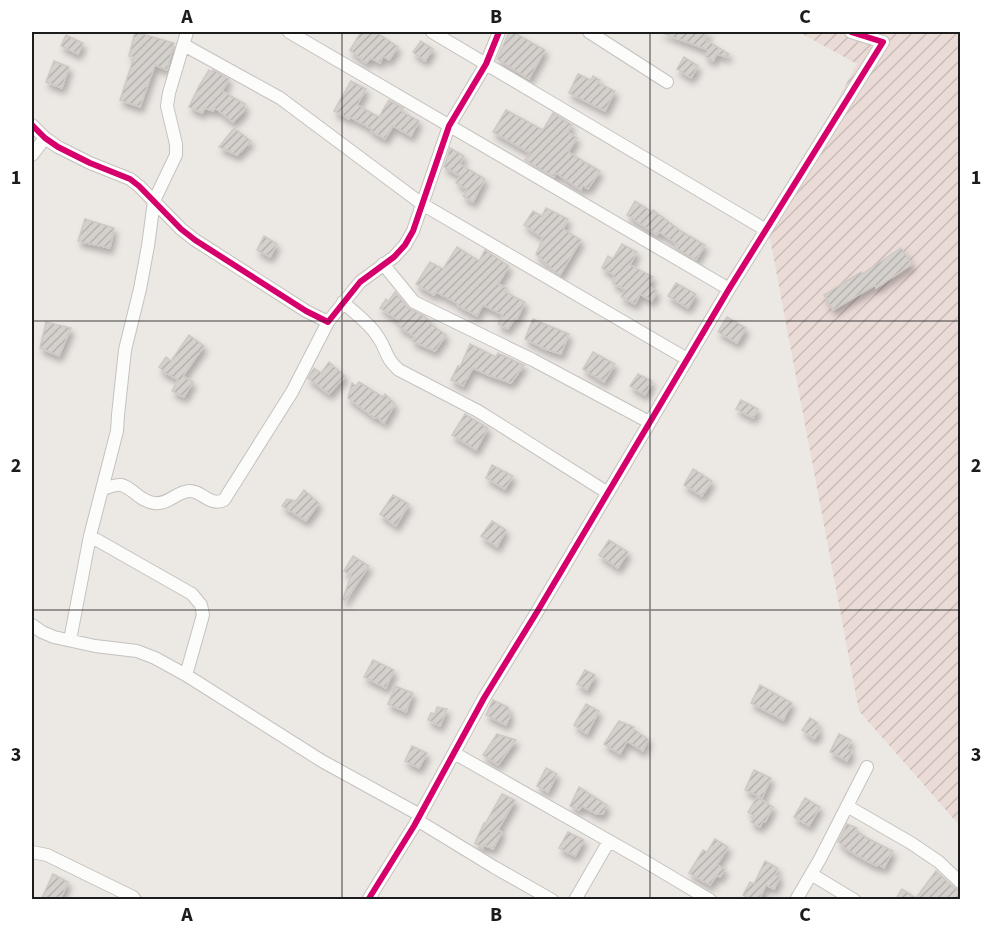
<svg xmlns="http://www.w3.org/2000/svg" width="992" height="931" viewBox="0 0 992 931" font-family="'Source Sans 3',sans-serif">
	<style>
		.military { fill: url(#military-furrows) }
		.building { fill: url(#building-hatch); stroke: #cfc9c5; stroke-width: 1.5; filter: url(#shadow) }
		.lines { fill: none; stroke-linecap: round; stroke-linejoin: round }
		.minor-casing { stroke: #c4c2c0; stroke-width: 14 }
		.minor { stroke: #fcfcfb; stroke-width: 12 }
		.cycleway-casing { stroke: #fff; stroke-width: 10 }
		.cycleway { stroke: #d6006c; stroke-width: 6 }
		.grid { fill: none; stroke: #1c1c1c; stroke-width: 1.5; stroke-opacity: 0.55 }
		.neatline { fill: none; stroke: #1c1c1c; stroke-width: 2 }
		.grid-label { font-size: 20px; text-anchor: middle; font-weight: bold; fill: #1c1c1c }
	</style>
	<defs>
		<pattern id="military-furrows" width="10" height="10" patternUnits="userSpaceOnUse" patternTransform="scale(1.5)"><rect width="10" height="10" fill="#ebdbd6"/><path d="M-1 1l2-2M0 10L10 0M9 11l2-2" fill="none" stroke="#c9bbb7"/></pattern>
		<pattern id="building-hatch" width="6" height="6" patternUnits="userSpaceOnUse" patternTransform="scale(1.5)"><rect width="6" height="6" fill="#d4d0cc"/><path d="M-1 1l2-2M0 6l6-6M5 7l2-2" fill="none" stroke="#b5b2af"/></pattern>
		<filter id="shadow"><feDropShadow dx="3" dy="5.5" stdDeviation="3" flood-color="#0004"/></filter>
	</defs>
	<rect width="100%" height="100%" fill="#ece8e4"/>
	<path class="military" d="M799,32H960V826L859,711L768,228L857,64Z"/>
	<path class="building" d="M135,32L174,43L167,70L155,65L140,107L120,100L134,57L129,56Z
		M361,32H376L398,47L389,60L383,56L380,63L371,58L366,63L350,50Z
		M509,32H513L545,50L529,79L497,59Z
		M660,32H709L704,39L729,54L727,57L717,54L713,61L705,56L708,50Z
		M66,35L83,43L78,54L61,46Z
		M421,41L433,49L425,61L413,52Z
		M684,57L698,66L691,78L677,69Z
		M54,61L69,67L62,88L46,82Z
		M209,70L212,72L213,70L229,79L222,91L245,104L244,111L233,122L215,108L213,111L205,108L202,113L189,107L199,86Z
		M578,74L591,80L593,76L600,80L598,83L615,91L605,111L569,93Z
		M351,81L366,89L357,105L379,117L389,100L403,108L401,111L419,121L411,136L393,126L385,139L371,131L372,129L350,117L349,119L334,111Z
		M506,110L543,130L553,113L572,125L568,132L577,138L568,152L600,171L588,189L582,185L581,190L556,173L554,177L545,172L525,160L530,153L493,132Z
		M234,128L251,141L237,155L219,147Z
		M450,148L464,156L460,164L485,179L473,202L463,196L467,189L456,183L460,176L444,167Z
		M635,201L652,212L653,210L681,231L705,245L696,260L675,248L677,244L659,232L657,235L627,215Z
		M546,208L568,219L563,229L581,240L560,275L550,269L551,268L536,254L543,238L524,225L533,211L542,216Z
		M85,219L114,228L110,248L78,241Z
		M264,236L277,244L270,257L257,250Z
		M622,244L637,252L630,265L653,277L648,286L657,291L652,301L640,294L635,304L621,297L625,290L613,283L614,275L602,268L608,256L613,259Z
		M457,247L479,261L485,250L509,266L498,284L507,288L505,292L525,302L517,319L515,318L508,329L498,324L503,315L483,305L477,316L457,305V303L436,292L434,295L416,284L430,262L443,269Z
		M901,248L912,264L876,288L875,285L833,310L824,295L861,272L862,274Z
		M676,283L696,294L688,308L668,296Z
		M395,292L408,308L424,316L430,321L431,324L446,335L435,351L412,341L415,337L398,326L401,322L380,308L386,299L388,302Z
		M727,317L746,328L737,343L718,332Z
		M533,319L569,334L561,354L545,349L525,339Z
		M46,322L71,328L59,356L40,348Z
		M189,335L204,346L183,376L193,382L184,397L172,391L178,380L168,374L163,373V370L159,367L166,357L171,361Z
		M470,344L496,357L498,353L524,365L511,383L488,375L473,368L463,386L451,380L458,366L460,367Z
		M593,352L615,364L604,382L583,369Z
		M329,362L345,376L329,394L308,378L314,368L321,373Z
		M638,374L652,381L645,395L630,386Z
		M359,382L383,397L385,394L395,404L384,423L377,417L375,418L348,398L352,383L356,386Z
		M741,400L758,409L753,418L736,409Z
		M465,414L488,428L476,450L452,435Z
		M492,465L513,476L505,489L486,478Z
		M693,469L712,481L702,496L684,485Z
		M304,490L319,503L306,521L282,506L287,499L296,501Z
		M393,495L409,504L396,526L380,514Z
		M492,521L506,530L497,547L481,536Z
		M609,540L628,552L618,568L599,555Z
		M353,556L369,566L345,601L343,599L351,575L344,571Z
		M373,660L394,670L386,688L364,677Z
		M585,670L595,675L587,690L577,684Z
		M760,685L792,703L783,720L751,703Z
		M395,686L413,693L406,712L388,704Z
		M493,700L508,707L510,716L506,725L486,715Z
		M586,704L599,711L587,734L574,725Z
		M437,707L447,709L440,726L428,720L431,713L435,714Z
		M810,718L818,723L816,728L820,731L814,739L802,730Z
		M619,721L634,727L633,729L648,739L643,751L627,741L620,754L604,744Z
		M497,734L516,740L498,765L483,755Z
		M839,734L851,740L847,749L852,751L847,761L830,752Z
		M412,746L427,753L419,768L405,761Z
		M546,768L557,774L548,792L537,786Z
		M754,770L771,778L762,798L745,790Z
		M579,787L607,805L603,814H596L582,806L579,810L570,806Z
		M502,794L515,800L498,830L502,832L493,849L484,845L483,848L475,843L484,823L485,824Z
		M757,797L773,807L765,822L763,821L760,827L751,822L754,816L748,812Z
		M805,798L820,807L809,826L794,817Z
		M847,824L857,828L856,831L869,839L893,851L884,868L878,864L877,866L863,859L843,847L844,845L838,842Z
		M568,832L584,840L575,856L559,848Z
		M715,839L728,847L717,865L725,869L720,877L717,875L710,885L689,873L703,850L707,852Z
		M765,861L778,868L775,875L780,877L774,889L766,885L759,900H751L743,895L750,882L754,884Z
		M936,871L954,888L960,890V900H895L902,889L916,898Z
		M53,874L68,882L60,900H41Z"/>
	<g class="lines">
		<defs>
			<path id="minor" d="M289,32L729,289
				M432,32L766,230
				M589,32L667,82
				M184,45L280,98L422,204L687,359
				M32,125L45,138L58,147L90,163L130,179L139,186L181,229L195,240L306,311L328,322L360,282L394,257L405,245L413,231L449,126L486,64L499,32
				M32,155L45,138
				M383,264L414,302L533,360L649,422
				M343,302C354,313 370,323 378,337C388,351 384,357 399,370L478,411L608,493
				M102,489C108,488 115,484 121,485C132,487 139,501 154,503C168,505 176,492 189,491C202,490 209,507 224,500L292,392L328,322
				M90,536L192,594L201,605L203,615L186,675
				M32,625L42,632L54,637L95,646L137,651L155,658L186,675L322,761L420,815
				M70,640L90,536L117,431L118,415L125,350L140,289L148,246L154,201L176,155V144L167,106L169,93L187,32
				M454,753L641,859L710,900
				M847,806L911,843L939,862L960,882
				M417,820L494,867L552,900
				M32,852L47,855L133,897L135,900
				M811,874L854,900
				M368,900L414,826L484,698L537,612L729,289L883,42L851,32
				M575,900L609,841
				M796,900L820,859L867,767"/>
		</defs>
		<use href="#minor" class="minor-casing"/>
		<use href="#minor" class="minor"/>
		<defs>
			<path id="cycleway" d="M32,125L45,138L58,147L90,163L130,179L139,186L181,229L195,240L306,311L328,322L360,282L394,257L405,245L413,231L449,126L486,64L499,32
				M368,900L414,826L484,698L537,612L729,289L883,42L851,32"/>
		</defs>
		<use href="#cycleway" class="cycleway-casing"/>
		<use href="#cycleway" class="cycleway"/>
	</g>
	<path class="grid" d="M342,32V900M650,32V900M32,321H960M32,610H960"/>
	<rect width="992" height="931" fill="none" stroke="#ffffff" stroke-width="66"/>
	<rect x="33" y="33" width="926" height="865" class="neatline"/>
	<g class="grid-label">
		<text x="187" y="23">A</text>
		<text x="496" y="23">B</text>
		<text x="805" y="23">C</text>
		<text x="16" y="184">1</text>
		<text x="976" y="184">1</text>
		<text x="16" y="472">2</text>
		<text x="976" y="472">2</text>
		<text x="16" y="761">3</text>
		<text x="976" y="761">3</text>
		<text x="187" y="921">A</text>
		<text x="496" y="921">B</text>
		<text x="805" y="921">C</text>
	</g>
</svg>
